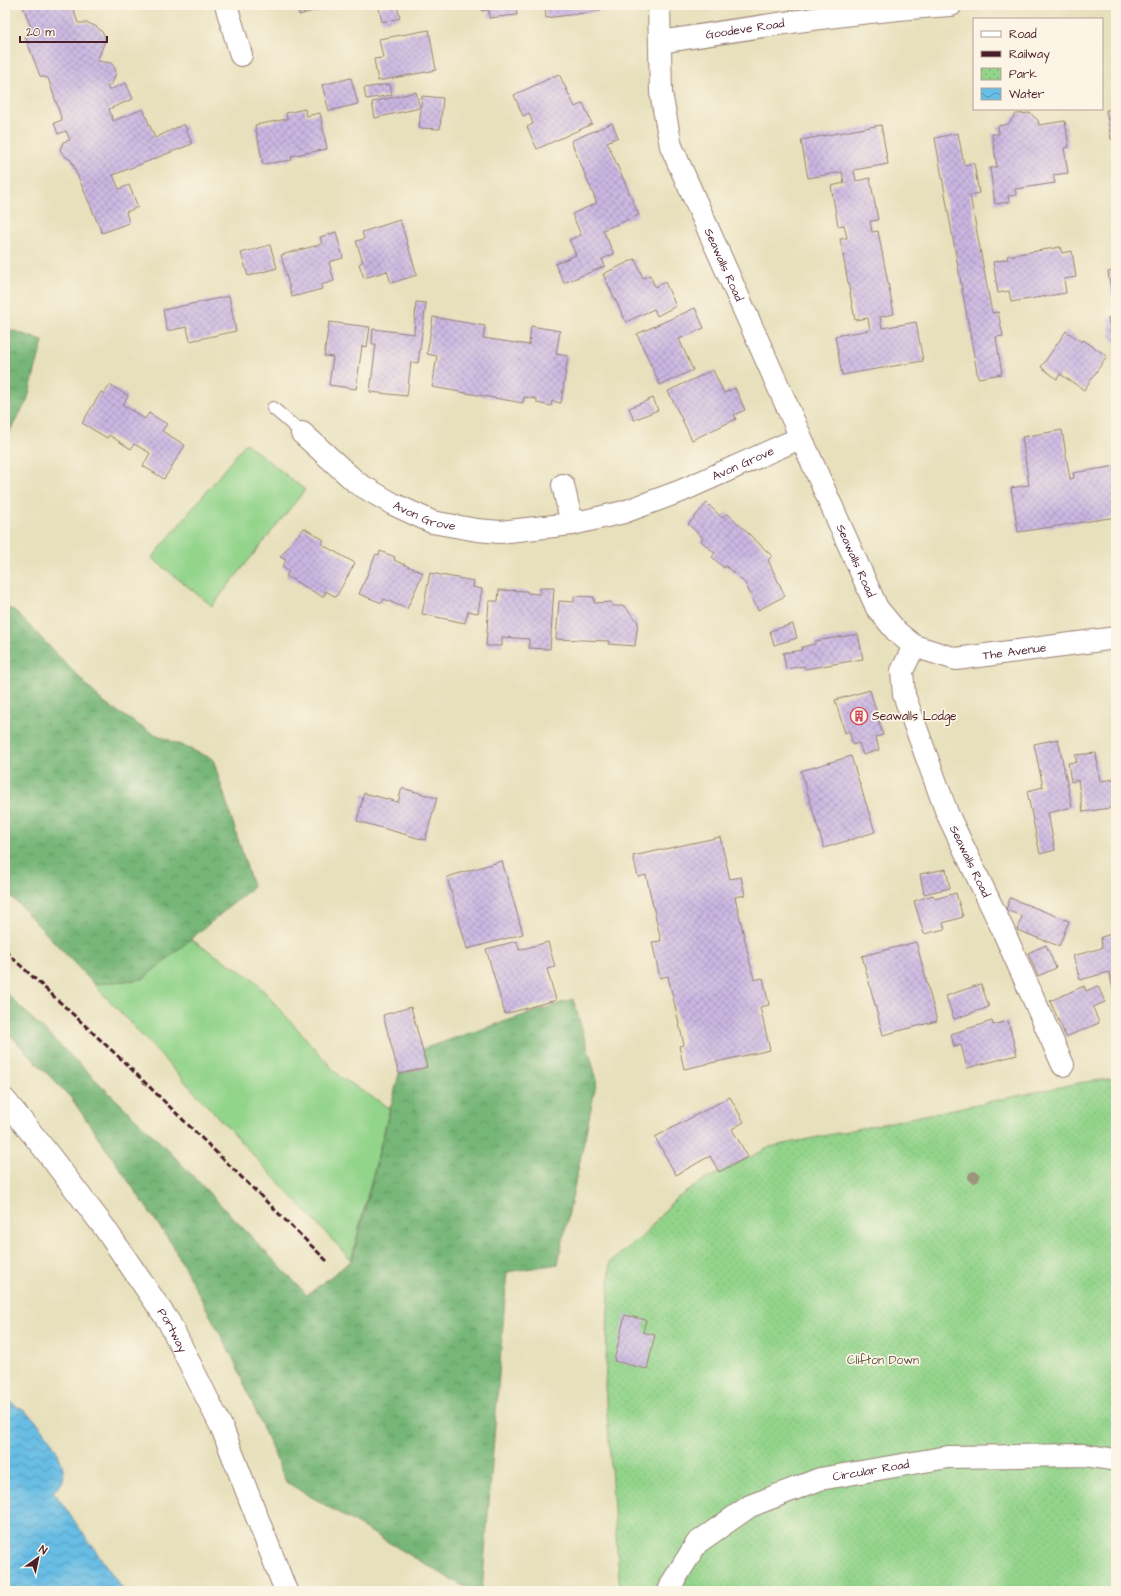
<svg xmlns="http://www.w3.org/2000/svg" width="1121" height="1596" viewBox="0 0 1121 1596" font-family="'Architects Daughter',sans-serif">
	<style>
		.green { fill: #93d48b; stroke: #6e7a5b }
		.forest { fill: url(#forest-crowns); stroke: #606a51 }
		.park { fill: url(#park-dots); stroke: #6e7a5b }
		.water { fill: url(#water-waves); stroke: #586e88 }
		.building { fill: url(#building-cross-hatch) }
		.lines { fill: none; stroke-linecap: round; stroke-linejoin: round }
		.service-casing { stroke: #988074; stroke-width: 14 }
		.minor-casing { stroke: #988074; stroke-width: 24 }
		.trunk-casing { stroke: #988074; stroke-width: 24 }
		.service { stroke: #fff; stroke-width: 12 }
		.minor { stroke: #fff; stroke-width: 22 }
		.trunk { stroke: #fff; stroke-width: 22 }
		.rail { stroke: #4a1f2b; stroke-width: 3; stroke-dasharray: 6 3; stroke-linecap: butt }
		.tree { fill: #9d947c }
		.labels { text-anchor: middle; stroke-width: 3.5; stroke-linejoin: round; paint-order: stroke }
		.street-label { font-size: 12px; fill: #4a1f2b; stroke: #fcf5e5 }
		.poi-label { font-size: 12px; fill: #4a1f2b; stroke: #fcf5e5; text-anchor: start }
		.park-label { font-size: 12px; fill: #605548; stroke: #fcf5e5 }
	</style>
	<defs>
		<pattern id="forest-crowns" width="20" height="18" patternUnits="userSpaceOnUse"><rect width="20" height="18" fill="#76b677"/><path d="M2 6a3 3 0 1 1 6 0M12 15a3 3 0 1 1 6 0" fill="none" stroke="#639362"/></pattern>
		<pattern id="park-dots" width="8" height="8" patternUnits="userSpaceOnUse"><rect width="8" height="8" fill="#93d48b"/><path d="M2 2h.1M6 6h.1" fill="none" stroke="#80b678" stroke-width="1.8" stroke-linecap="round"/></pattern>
		<pattern id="water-waves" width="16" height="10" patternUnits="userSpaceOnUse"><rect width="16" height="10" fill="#67bde4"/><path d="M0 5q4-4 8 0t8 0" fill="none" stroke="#5799b9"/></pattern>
		<pattern id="building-cross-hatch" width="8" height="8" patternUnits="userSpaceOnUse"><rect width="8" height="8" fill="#cab8e3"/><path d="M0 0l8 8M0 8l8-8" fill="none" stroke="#a695b8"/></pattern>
	</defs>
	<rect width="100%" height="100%" fill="#fcf5e5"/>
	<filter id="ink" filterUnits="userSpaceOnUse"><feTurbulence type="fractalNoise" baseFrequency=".025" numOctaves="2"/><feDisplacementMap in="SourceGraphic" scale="8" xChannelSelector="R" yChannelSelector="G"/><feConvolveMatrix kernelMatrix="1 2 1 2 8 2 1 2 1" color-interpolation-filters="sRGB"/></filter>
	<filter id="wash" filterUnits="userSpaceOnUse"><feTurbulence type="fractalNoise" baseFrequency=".012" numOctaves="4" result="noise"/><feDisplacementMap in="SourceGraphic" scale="16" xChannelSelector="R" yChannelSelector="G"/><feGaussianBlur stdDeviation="0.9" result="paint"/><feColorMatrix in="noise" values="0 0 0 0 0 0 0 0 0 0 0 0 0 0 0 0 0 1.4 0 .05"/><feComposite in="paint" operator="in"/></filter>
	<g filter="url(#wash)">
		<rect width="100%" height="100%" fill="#e7e0bc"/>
		<path class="green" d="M246,443L305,490L212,606L152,558Z
			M190,939L253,979L340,1077L390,1108L351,1260L94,984L143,979Z"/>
		<path class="forest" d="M5,328L43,341L27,401L5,439Z
			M5,608L14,610L104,703L148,731L213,759L253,887L143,979L94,984L5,890Z
			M5,992L168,1150L307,1295L352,1260L399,1074L427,1067L422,1049L573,999L597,1080L558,1264L507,1272L482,1591H471L286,1482L233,1358L173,1246L72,1099L5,1030Z"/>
		<path class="park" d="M1116,1078V1591H620L605,1387L610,1262L643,1236L673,1201L702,1181L770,1147L1079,1083Z"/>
		<path class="water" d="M5,1399C14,1405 25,1410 33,1418C45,1429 68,1464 63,1480C61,1486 57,1488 53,1491L124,1591H5Z"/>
		<g id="blocks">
			<path class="building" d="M25,5H72L78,23H88L97,27L104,34L105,41L97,61L111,63L115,68L116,73L112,84L107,86L109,90L126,83L133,99L109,109L113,121L143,109L155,138L184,124L192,144L113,175L119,189L129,185L138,207L126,212L129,223L102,233L71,160L66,157L60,150L63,142L70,140L66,131L58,134L54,123L62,120L48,78L40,76L25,36L33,33L23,6Z
				M297,5H335L299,15Z
				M391,5H397L400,18L382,22L379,8Z
				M482,5H516L517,15L489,18V10L482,11Z
				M545,5H599L600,11L546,18Z
				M429,30L436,70L378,81L374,59L383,58L379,39Z
				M559,74L575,107L583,103L592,124L537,149L527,127L533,124L529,113L523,116L514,95Z
				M351,78L358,104L329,111L322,85Z
				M390,84L392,95L366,99L364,88Z
				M416,92L420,108L375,118L372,102Z
				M422,96L443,98L440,129L419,128Z
				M305,109L306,116L320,113L327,149L291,156L292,160L263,164L255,125L287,119L286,113Z
				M1116,109V138L1111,139L1106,110Z
				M1030,113L1038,120L1039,125L1065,121L1069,147L1064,148L1068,173L1053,175L1055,183L1015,189L1016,195L1008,196L1009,202L995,204L990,168L997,167L992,134H999L998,126L1008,124L1016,114Z
				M612,123L618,137L607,142L639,215L603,230L614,254L602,259L605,266L564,283L555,264L576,255L569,240L581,235L572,214L597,203L571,141Z
				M881,125L888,164L854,170L856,181L870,178L878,220L870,221L872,232L878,231L894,314L880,317L882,328L916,322L923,361L842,375L835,336L870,330L868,318L855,320L840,239L847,238L844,225L838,226L831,186L844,183L842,172L808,178L801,140Z
				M958,133L964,165L974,163L979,193L970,195L992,313L998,312L1003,336L996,337L1002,374L978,378L935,138Z
				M400,220L417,275L391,283L387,271L364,278L359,264L363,262L356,241L364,239L362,232Z
				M336,232L343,258L329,262L334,281L321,285L322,289L292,297L281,255L322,244L320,237Z
				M270,245L277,268L248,276L241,253Z
				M1060,247L1062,253L1072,251L1076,277L1064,279L1066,293L1011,302L1009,291L998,293L993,262L1008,259L1007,256Z
				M635,259L643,278L650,275L655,287L665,282L676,306L657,316L654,309L626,322L603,274Z
				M1116,270V297H1112L1108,272Z
				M229,296L236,331L190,341L187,327L167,331L163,310Z
				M416,302L426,303L418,363L411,362L407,396L370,392L376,344H372L373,329L414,334Z
				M695,308L704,328L679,339L693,370L660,385L637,334Z
				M1116,316V341L1112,342L1108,318Z
				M433,317L485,326L483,338L529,345L531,326L560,331L556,354L568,356L561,403L552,401L551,406L537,403V399L524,397L523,403L432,387L437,356L427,354Z
				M329,322L370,327L367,347L362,346L356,389L329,385L333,357L324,356Z
				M1066,331L1082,342L1083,340L1107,356L1084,390L1060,374L1057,379L1041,367Z
				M713,370L724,393L735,388L745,410L734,415L736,419L692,440L668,391Z
				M110,385L128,396L123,405L145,419L149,413L167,424L162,431L185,445L164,479L143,466L150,453L134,444L131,449L109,435L107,438L82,423L101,392L104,394Z
				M653,398L658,410L634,420L629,408Z
				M1062,430L1070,479L1074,478L1073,473L1116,466V517L1018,532L1011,488L1029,485L1022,437Z
				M707,503L722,518L727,513L772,556L768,560L785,596L758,610L745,583L726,566L724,568L712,557L715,553L701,541L703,538L688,524Z
				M304,528L324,540L321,544L355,563L336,597L326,591L323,597L286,576L289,571L282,567L286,560L280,557Z
				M380,551L395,557L394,560L423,573L407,609L384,599L382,603L359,594L376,554L379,555Z
				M430,573L474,581L473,587L482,589L478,613L468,611L465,623L422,614Z
				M540,588H554L550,649L529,648V639L502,637V646H486L489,601H498L499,590L527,591V593L540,594Z
				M574,596L594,597V603L611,602L612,606H624L638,622L635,646L608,644L609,641L556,639L559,601L574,602Z
				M793,624L797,638L774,645L770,631Z
				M858,634L863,659L805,669L804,666L786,669L783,653L802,650V647L815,644V641Z
				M870,690L883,735L876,737L879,750L863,755L859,743L853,745L849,731L845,733L835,700Z
				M1058,739L1072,807L1048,813L1055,850L1040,854L1027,791L1043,787L1034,744Z
				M1096,753L1100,781L1116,779V807L1083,812L1078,780L1071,782L1068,763L1077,762L1075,755Z
				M851,756L875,832L824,848L801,771Z
				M402,788L437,798L425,840L357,821L364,793L398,802Z
				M720,837L730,879L741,877L745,895L735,897L754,980L763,978L769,1005L760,1007L770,1050L684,1069L679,1046L684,1045L668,976L660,978L652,942L661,941L646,875L638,877L633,856Z
				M502,861L523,934L467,949L447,877Z
				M946,869L950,888L924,894L920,874Z
				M956,893L963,917L943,923L945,929L924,934L914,901L933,895L935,899Z
				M1010,898L1069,921L1059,946L1017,930L1022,916L1006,910Z
				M1116,933V993H1114L1109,972L1080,980L1073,956L1102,948L1101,937Z
				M517,941L519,950L548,942L555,967L547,969L556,1000L505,1014L486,949Z
				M916,942L937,1021L883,1035L862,956Z
				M1046,945L1056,968L1038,976L1028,953Z
				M981,984L989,1007L954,1019L946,996Z
				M1084,986L1086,991L1098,986L1105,1002L1093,1007L1099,1023L1066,1037L1050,1001Z
				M411,1007L427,1067L399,1074L383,1015Z
				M992,1021L993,1025L1008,1021L1017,1055L967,1068L961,1045L954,1047L951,1034Z
				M730,1097L744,1122L732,1129L748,1157L719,1172L710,1156L676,1175L655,1137Z
				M625,1315L646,1320L643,1332L655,1335L647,1369L614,1361Z"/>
		</g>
	</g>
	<g filter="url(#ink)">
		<use href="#blocks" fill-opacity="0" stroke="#988074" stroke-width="1"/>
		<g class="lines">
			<defs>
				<path id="service" d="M273,408L302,433"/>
				<g id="minor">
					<path d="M226,5L241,55"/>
					<path id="s1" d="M659,5L661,93L671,146L877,608L897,632L914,646L956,659L1116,638"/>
					<path id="s2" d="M660,42C756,27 853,11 951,5"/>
					<path id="s3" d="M302,433L357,483L393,504L432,522L477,530L500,532L572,524L624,512L681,491L800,438"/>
					<path d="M563,485L572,524"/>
					<path id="s4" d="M914,646L902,671L904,695L947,813L1002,928L1063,1065"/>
					<path id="s5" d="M669,1591L672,1583L697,1543L750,1506L820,1479L948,1457L1084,1455L1116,1460"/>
				</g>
				<g id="trunk">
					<path id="s6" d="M5,1100L46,1151L104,1227L169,1322L222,1428L286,1591"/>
				</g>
			</defs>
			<use href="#service" class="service-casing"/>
			<use href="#minor" class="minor-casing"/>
			<use href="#trunk" class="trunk-casing"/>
			<use href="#service" class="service"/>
			<use href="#minor" class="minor"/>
			<use href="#trunk" class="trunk"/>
			<path class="rail" d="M5,951L121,1059L328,1262"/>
		</g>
		<circle class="tree" cx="974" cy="1177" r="6"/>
	</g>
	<defs>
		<symbol id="building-ring" viewBox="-11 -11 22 22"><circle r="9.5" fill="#fcf5e5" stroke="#d1495b" stroke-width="1.5"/><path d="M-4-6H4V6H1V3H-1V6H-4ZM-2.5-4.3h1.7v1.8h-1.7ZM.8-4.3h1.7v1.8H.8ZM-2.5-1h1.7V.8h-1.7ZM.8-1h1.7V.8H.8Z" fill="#d1495b"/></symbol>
	</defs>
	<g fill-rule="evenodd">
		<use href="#building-ring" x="849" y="706" width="20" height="20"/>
	</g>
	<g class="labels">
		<g class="street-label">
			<text dy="4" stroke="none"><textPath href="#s2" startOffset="86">Goodeve Road</textPath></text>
			<text dy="4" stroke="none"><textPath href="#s1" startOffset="272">Seawalls Road</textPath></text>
			<text dy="4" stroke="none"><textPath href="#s3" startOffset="482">Avon Grove</textPath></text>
			<text dy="4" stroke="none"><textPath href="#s3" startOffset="150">Avon Grove</textPath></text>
			<text dy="4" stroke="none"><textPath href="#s1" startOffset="596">Seawalls Road</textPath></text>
			<text dy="4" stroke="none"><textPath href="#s1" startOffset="804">The Avenue</textPath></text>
			<text dy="4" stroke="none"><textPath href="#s4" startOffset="231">Seawalls Road</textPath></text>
			<text dy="4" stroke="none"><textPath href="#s6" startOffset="285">Portway</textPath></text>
			<text dy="4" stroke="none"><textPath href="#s5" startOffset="247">Circular Road</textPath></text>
		</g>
		<g class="poi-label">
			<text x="872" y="720">Seawalls Lodge</text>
		</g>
		<g class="park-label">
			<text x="883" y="1364">Clifton Down</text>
		</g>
	</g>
	<rect width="1121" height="1596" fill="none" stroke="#fcf5e5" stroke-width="20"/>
	<rect x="973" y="18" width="130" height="92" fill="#fcf5e5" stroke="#b59f9b"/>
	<rect x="981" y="31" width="20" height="6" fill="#ffffff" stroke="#b59f9b"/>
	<text x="1009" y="38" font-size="12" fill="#4a1f2b">Road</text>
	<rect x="981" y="51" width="20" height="6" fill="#4a1f2b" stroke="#b59f9b"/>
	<text x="1009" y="58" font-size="12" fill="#4a1f2b">Railway</text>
	<rect x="981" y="68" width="20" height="12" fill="url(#park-dots)" stroke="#b59f9b"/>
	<text x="1009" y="78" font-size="12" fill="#4a1f2b">Park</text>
	<rect x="981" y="88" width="20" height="12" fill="url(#water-waves)" stroke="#b59f9b"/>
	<text x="1009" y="98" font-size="12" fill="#4a1f2b">Water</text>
	<g transform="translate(38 1558) rotate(33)" stroke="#fcf5e5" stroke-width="3" paint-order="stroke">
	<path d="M0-3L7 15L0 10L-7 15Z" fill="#4a1f2b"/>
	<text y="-6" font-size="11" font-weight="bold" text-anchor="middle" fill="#4a1f2b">N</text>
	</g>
	<path d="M20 36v6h87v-6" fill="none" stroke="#4a1f2b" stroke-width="2"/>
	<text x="26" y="36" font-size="12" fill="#4a1f2b" stroke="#fcf5e5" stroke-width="3" paint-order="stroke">20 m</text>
</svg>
